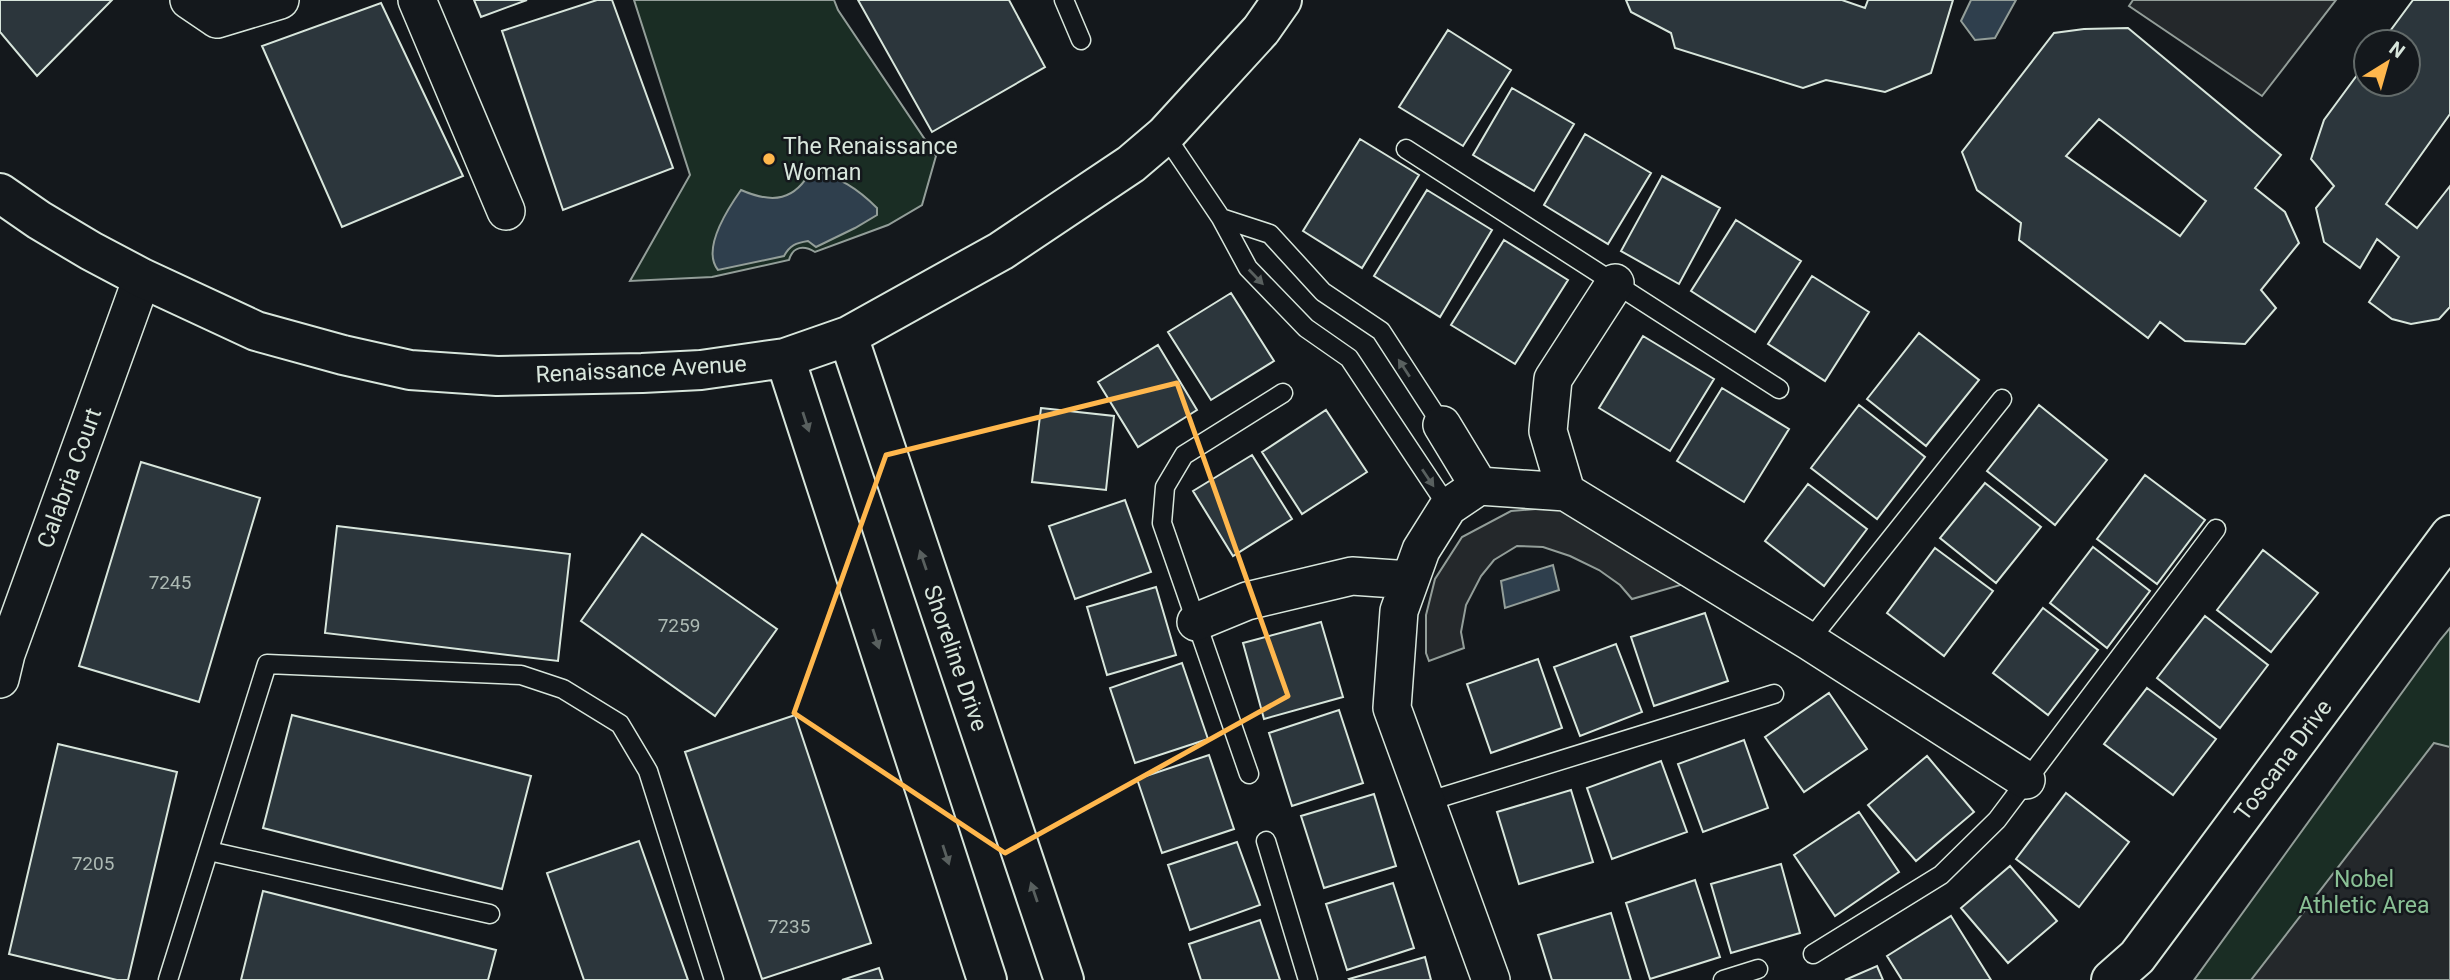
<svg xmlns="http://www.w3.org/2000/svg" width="2450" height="980" viewBox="0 0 2450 980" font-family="Roboto,sans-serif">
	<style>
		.green { fill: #1a2d24; stroke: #939e99; stroke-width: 2 }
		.parking { fill: #24282b; stroke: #939e99; stroke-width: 2 }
		.water { fill: #2f3f4d; stroke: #939e99; stroke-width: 2 }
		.building { fill: #2c363c; stroke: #d8e6dc; stroke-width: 2; fill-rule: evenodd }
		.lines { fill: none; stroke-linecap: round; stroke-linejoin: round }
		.lane-casing { stroke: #d8e6dc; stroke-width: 21 }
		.street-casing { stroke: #d8e6dc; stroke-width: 40 }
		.secondary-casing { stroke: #d8e6dc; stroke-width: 42 }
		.lane { stroke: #14181c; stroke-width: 18 }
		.street { stroke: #14181c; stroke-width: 37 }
		.secondary { stroke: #14181c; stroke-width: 38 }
		.oneway { fill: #59605f }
		.marked { fill: none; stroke: #ffb74d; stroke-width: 5; stroke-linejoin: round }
		.poi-dot { fill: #ffb74d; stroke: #14181c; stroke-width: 2.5 }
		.labels { text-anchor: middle; stroke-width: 5; stroke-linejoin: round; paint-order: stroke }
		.number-label { font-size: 19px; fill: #adbab4 }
		.poi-label { font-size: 23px; fill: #d8e6dc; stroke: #14181c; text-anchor: start }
		.street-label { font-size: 23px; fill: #d8e6dc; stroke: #14181c }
		.park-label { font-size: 23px; fill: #8ac095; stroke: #14181c }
	</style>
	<rect width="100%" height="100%" fill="#14181c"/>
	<path class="green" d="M634,0H834L838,10L936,156L922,205L888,225L815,252C804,245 793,246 789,260L712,277L630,281L690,175Z
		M2450,628V980H2194L2440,640Z"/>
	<path class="parking" d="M2133,0H2336L2262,96L2129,6Z
		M1560,507L1684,584L1632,599L1620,585L1599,570L1570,556L1543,547L1517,546L1494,560L1481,576L1466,605L1461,632L1464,648L1429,661L1426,653V615L1435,579L1462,537L1511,511Z
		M2434,743L2450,747V980H2251Z"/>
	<path class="water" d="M1971,0H2016L1995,38L1975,40L1961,21Z
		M812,169C841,179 856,187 877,208V215L855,228L816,247L808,241C796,243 790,245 784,256L718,270C701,249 729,207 741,190C773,204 795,201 812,169Z
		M1553,565L1559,590L1505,608L1501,581Z"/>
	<path class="building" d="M0,0H112L37,76L0,32Z
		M474,0H527L481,17Z
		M597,0H612L673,168L563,210L502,31Z
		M858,0H1009L1045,67L932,132Z
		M1626,0H1842L1865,8L1868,0H1953L1931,73L1885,92L1826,80L1803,88L1675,48L1671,33L1631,12Z
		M2413,0H2450V114L2386,204L2417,228L2450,186V307L2439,319L2411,324L2392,319L2369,302L2399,257L2377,239L2360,268L2324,242L2316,208L2334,186L2311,159L2324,120L2366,63V84H2408V42H2382Z
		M381,3L463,176L342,227L262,46Z
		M2128,28L2281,155L2255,188L2285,212L2299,243L2261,290L2276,308L2245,344L2185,341L2160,322L2148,338L2019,240L2021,223L1977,190L1962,152L2054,33L2084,29ZM2099,119L2206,201L2180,236L2066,156Z
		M1448,30L1511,70L1463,146L1399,107Z
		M1512,88L1574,124L1534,191L1473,155Z
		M1585,134L1651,173L1608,244L1544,205Z
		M1360,139L1419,175L1362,268L1303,231Z
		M1662,176L1720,208L1679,284L1621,251Z
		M1427,190L1492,230L1440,317L1374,276Z
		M1736,220L1801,261L1755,332L1691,291Z
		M1504,240L1568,280L1515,364L1451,325Z
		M1812,276L1869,312L1825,381L1768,344Z
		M1231,293L1274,361L1211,400L1168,332Z
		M1919,333L1979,380L1926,446L1867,399Z
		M1643,336L1714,379L1670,451L1599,408Z
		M1158,345L1197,410L1138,447L1098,382Z
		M1722,388L1789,429L1744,502L1677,461Z
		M1859,405L1925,457L1877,519L1811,468Z
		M2039,405L2107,460L2055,525L1987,471Z
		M1041,408L1114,416L1106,490L1032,482Z
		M1326,410L1367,472L1302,514L1262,452Z
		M1252,455L1292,519L1233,556L1193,491Z
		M141,462L260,498L199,702L79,666Z
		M2145,475L2205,520L2157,584L2097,539Z
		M1985,483L2041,527L1996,583L1940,538Z
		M1808,484L1867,529L1824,586L1765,541Z
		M1125,500L1151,572L1075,599L1049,526Z
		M337,526L570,554L558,661L325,633Z
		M642,534L777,629L715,716L581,621Z
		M2093,547L2150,591L2107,648L2050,603Z
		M1935,548L1993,591L1944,656L1887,613Z
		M2263,550L2318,593L2271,652L2217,610Z
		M1156,587L1176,655L1107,675L1087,607Z
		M2043,608L2098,650L2048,715L1993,673Z
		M1705,613L1728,681L1654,706L1631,637Z
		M2205,616L2268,665L2220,728L2157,678Z
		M1321,622L1343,697L1264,719L1243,643Z
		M1616,644L1642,712L1580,736L1554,667Z
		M1538,659L1562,728L1491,753L1467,684Z
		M1182,663L1208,739L1135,763L1110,688Z
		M2147,688L2216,739L2173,795L2104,744Z
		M1829,693L1867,749L1804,792L1765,737Z
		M1339,710L1363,783L1292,806L1269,733Z
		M292,715L531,776L502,889L263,828Z
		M795,715L871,943L762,979L685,752Z
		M1744,740L1768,808L1703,832L1678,764Z
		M58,744L177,772L128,980H117L9,954Z
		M1209,755L1234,829L1162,853L1137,779Z
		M1927,756L1974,812L1916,861L1868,805Z
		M1661,761L1687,832L1612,859L1587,788Z
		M1571,790L1593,862L1519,884L1497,812Z
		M2066,793L2129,842L2079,907L2016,859Z
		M1374,794L1396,866L1324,888L1301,816Z
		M1859,812L1899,872L1835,916L1794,855Z
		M639,841L688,980H584L547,873Z
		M1237,842L1260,905L1190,930L1168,865Z
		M1781,864L1800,933L1731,953L1711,884Z
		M2010,866L2057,921L2008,963L1961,908Z
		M1695,880L1720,957L1650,979L1626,903Z
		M1393,883L1414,948L1347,970L1326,904Z
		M263,891L496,950L488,980H241Z
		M1611,913L1631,980H1552L1538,935Z
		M1951,916L1991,980H1902L1887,956Z
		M1260,920L1280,980H1201L1189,944Z
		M1425,957L1431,980H1350L1349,979Z
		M1877,966L1883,980H1845Z
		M879,968L883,980H842Z"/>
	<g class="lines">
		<defs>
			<path id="lane" d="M1064,0L1081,40
				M1165,135L1221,218L1248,268L1306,328L1349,358L1448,507
				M1406,149L1779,389
				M1221,218L1270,234L1323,292L1381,331L1442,425
				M1809,641L2002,399
				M1249,774L1162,523L1165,487L1184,455L1283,393
				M1426,802L1774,694
				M1266,841L1308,980
				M209,851L490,914
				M1813,954L1941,875L1997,820L2216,529
				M168,980L267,664L521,675L563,689L620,724L648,771L714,980
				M1723,980L1758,969"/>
			<path id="street" d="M189,0L217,19
				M417,0L506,211
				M217,19L280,0
				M1442,425L1479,486
				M1566,492L1548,431L1553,379L1615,283
				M1196,622L1247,601L1352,576L1410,580
				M0,679L6,654L142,278
				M1491,980L1392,708L1399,611L1421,550L1448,507L1479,486L1566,492L1809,641L2026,780"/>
			<path id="secondary" d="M0,193L39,220L91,251L142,278L256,331L343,355L410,370L497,376L642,373L701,370L785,358L848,336L1001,251L1131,164L1165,135L1261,30L1282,0
				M848,336L1064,980
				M785,358L987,980
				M2111,980L2137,957L2450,535"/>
		</defs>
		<use href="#lane" class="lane-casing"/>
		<use href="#street" class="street-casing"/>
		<use href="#secondary" class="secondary-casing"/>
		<use href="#lane" class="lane"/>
		<use href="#street" class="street"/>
		<use href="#secondary" class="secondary"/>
	</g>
	<defs><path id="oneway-solid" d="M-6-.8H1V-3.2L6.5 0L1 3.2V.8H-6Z" transform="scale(1.75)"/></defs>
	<g class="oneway">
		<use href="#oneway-solid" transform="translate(1256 277) rotate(46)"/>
		<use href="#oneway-solid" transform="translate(1404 368) rotate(-123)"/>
		<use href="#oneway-solid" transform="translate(806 422) rotate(72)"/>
		<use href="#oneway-solid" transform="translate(1428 478) rotate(56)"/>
		<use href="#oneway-solid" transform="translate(923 560) rotate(-109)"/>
		<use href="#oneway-solid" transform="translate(876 639) rotate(72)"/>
		<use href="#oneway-solid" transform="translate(946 855) rotate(72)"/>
		<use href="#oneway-solid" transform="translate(1034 892) rotate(-109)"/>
	</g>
	<path class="marked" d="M1177,383L1288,696L1005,853L794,713L886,455Z"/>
	<circle class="poi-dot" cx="769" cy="159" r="7"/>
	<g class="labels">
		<g class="number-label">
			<text x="170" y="589">7245</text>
			<text x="679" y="632">7259</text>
			<text x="93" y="870">7205</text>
			<text x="789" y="933">7235</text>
		</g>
		<g class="poi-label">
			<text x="783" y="154">The Renaissance<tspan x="783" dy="26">Woman</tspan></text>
		</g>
		<g class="street-label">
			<text transform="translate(641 369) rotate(-3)" y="8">Renaissance Avenue</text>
			<text transform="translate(69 478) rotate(-70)" y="8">Calabria Court</text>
			<text transform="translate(956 658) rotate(71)" y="8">Shoreline Drive</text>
			<text transform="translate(2283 760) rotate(-53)" y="8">Toscana Drive</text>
		</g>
		<g class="park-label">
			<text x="2364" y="887">Nobel<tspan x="2364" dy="26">Athletic Area</tspan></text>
		</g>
	</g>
	<g transform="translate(2387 63) rotate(37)"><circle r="33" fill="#14181c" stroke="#626a69" stroke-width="2"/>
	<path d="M0-5L12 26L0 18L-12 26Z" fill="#ffb74d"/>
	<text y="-10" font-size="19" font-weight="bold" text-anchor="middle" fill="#d8e6dc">N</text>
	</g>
</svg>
